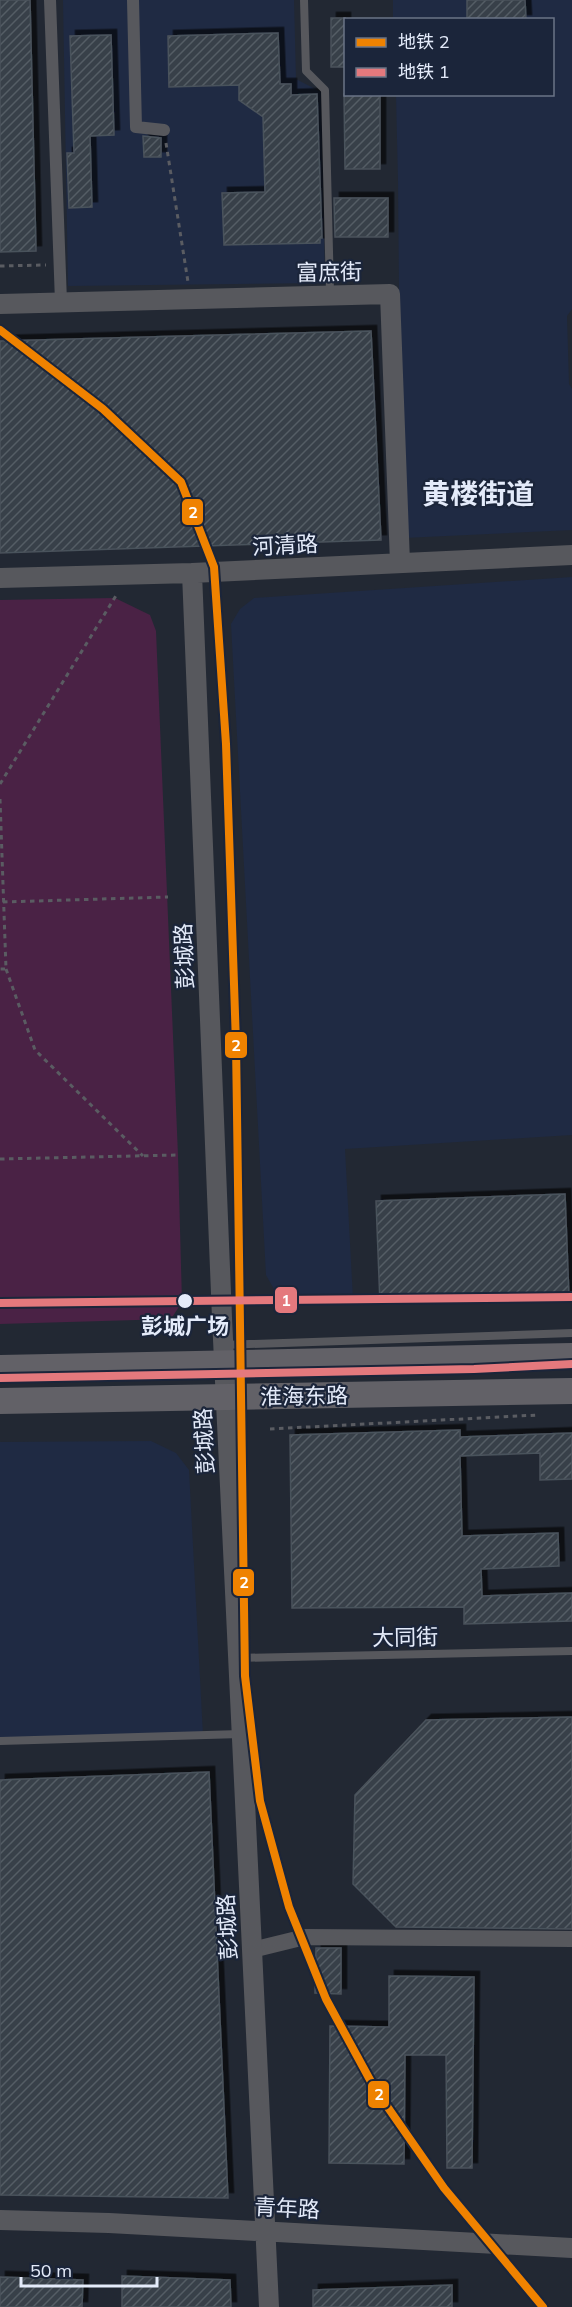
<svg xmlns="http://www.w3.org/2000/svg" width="572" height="2307" viewBox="0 0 572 2307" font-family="Mulish,'Noto Sans SC',sans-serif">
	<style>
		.built { fill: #1f2a43 }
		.park { fill: #4a2245 }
		.building { fill: url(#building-hatch); stroke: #4a525b; stroke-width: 1.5; filter: url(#shadow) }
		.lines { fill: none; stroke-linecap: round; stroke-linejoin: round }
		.path { stroke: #5a5c62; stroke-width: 3; stroke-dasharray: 4.5 4.5; stroke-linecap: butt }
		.service { stroke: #57585d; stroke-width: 8 }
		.pedestrian { stroke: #57585d; stroke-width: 12 }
		.minor { stroke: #57585d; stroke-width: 16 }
		.tertiary { stroke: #57585d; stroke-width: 20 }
		.primary { stroke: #626167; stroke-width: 26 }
		.metro-1-casing { stroke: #1b253a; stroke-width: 12 }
		.metro-2-casing { stroke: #1b253a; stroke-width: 12 }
		.metro-1 { stroke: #ef8200; stroke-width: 8 }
		.metro-2 { stroke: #e4797d; stroke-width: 8 }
		.stop-dot { fill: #e4ebfa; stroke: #1b253a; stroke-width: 2 }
		.labels { text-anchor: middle; stroke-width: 4.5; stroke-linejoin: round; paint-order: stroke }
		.street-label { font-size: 22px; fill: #e4ebfa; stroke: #1b253a }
		.stop-label { font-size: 22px; font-weight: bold; fill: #e4ebfa; stroke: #1b253a }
		.district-label { font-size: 28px; font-weight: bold; fill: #e4ebfa; stroke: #1b253a }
		.line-badge { stroke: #1b253a; stroke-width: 2 }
		.badge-label { font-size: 16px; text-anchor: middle; font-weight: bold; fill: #fff }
	</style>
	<defs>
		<pattern id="building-hatch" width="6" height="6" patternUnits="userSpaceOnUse" patternTransform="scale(1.5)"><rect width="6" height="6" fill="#37414a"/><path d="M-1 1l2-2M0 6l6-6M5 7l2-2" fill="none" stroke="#545d65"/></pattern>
		<filter id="shadow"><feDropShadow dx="5.5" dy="-5.5" stdDeviation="0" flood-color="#0009"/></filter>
	</defs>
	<rect width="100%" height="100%" fill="#222833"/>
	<path class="built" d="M63,0H294L296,79L321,92L325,283L68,286Z
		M393,0H572V309L567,316L569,384L572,389V530L404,538L396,314L399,290L398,181L396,95L552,94V20L393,19Z
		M572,577V1135L345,1149L353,1299L296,1301L275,1291L266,1275L231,624L240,609L254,598Z
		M151,1441L176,1453L189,1470L203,1735L0,1741V1442Z"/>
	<path class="park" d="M115,598L150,615L156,631L178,1155L182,1302L171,1319L0,1324V600Z"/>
	<path class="building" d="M0,0H30L36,251L0,252Z
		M467,0H525L526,20H467Z
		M331,18H345V67H331Z
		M278,33L280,84H291V95L317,94L322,238H320V243L224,245L222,193L265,192L263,117L239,100V85L169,87L168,36Z
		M111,35L114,135L90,136L92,207L69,208L67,153H74L70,36Z
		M344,94H380V169H345Z
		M143,136L161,138V157H144Z
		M334,198H388V237H335Z
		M371,331L381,540L0,553V341Z
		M565,1194L569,1297L380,1304L376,1201Z
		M460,1430V1437L572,1433V1479L540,1480V1453L460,1456L462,1536L558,1533L559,1566L481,1569L482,1596L572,1593V1621L464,1624V1607L292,1608L290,1435Z
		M572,1717V1929L396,1927L353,1884L355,1795L426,1720Z
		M209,1772L228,2198L0,2195V1780Z
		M316,1948H341V1994L315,1993Z
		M389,1976L474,1977L472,2168H447L446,2055H405L404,2164L329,2163L330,2026L389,2027Z
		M122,2276L230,2280L231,2307H122Z
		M0,2277L83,2280L82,2307H0Z
		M452,2285V2307H313V2290Z"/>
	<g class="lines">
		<path class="path" d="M166,143L188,282
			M0,266L46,265
			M0,784L117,594
			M0,799L6,969H0
			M3,902L168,897
			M6,969L35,1050L143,1156
			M0,1159L178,1155
			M270,1429L538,1415"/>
		<path class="service" d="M304,0L306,71L325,90L330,292
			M223,1345L572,1333
			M238,1658L572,1651
			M0,1741L241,1734"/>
		<path class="pedestrian" d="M50,0L61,302
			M133,0L136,127L164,130"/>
		<path class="minor" d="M252,1950L305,1937L572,1939"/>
		<path class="tertiary" d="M0,304L390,294L400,563
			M192,573L222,1318L269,2307
			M0,578L192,573L572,555
			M0,2220L109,2223L572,2248"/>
		<path class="primary" d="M0,1368L572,1356
			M0,1401L572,1391"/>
		<defs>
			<path id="metro-1" d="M0,330L103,409L181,482L214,567L226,744L236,1044L245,1676L260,1801L289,1907L326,1999L375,2089L444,2188L543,2307"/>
			<path id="metro-2" d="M0,1303L572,1297
				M0,1378L474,1369L572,1364"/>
		</defs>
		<use href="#metro-1" class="metro-1-casing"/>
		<use href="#metro-2" class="metro-2-casing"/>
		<use href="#metro-1" class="metro-1"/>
		<use href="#metro-2" class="metro-2"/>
	</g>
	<circle class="stop-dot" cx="185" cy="1301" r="8"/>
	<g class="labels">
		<g class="street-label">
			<text transform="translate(329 272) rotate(-1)" y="8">富庶街</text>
			<text transform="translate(285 545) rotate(-3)" y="8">河清路</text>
			<text transform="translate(184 956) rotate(-92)" y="8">彭城路</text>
			<text transform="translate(304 1396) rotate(-1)" y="8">淮海东路</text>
			<text transform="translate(204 1441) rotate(-93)" y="8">彭城路</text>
			<text transform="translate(405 1637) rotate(-1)" y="8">大同街</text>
			<text transform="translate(227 1927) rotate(-93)" y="8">彭城路</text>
			<text transform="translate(287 2208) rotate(3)" y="8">青年路</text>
		</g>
		<g class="stop-label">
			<text x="185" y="1334">彭城广场</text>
		</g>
		<g class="district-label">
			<text x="478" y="504">黄楼街道</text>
		</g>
	</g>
	<g class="line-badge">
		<rect x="181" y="498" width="23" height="28" rx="6" fill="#ef8200"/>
		<rect x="224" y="1031" width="24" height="28" rx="6" fill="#ef8200"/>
		<rect x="274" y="1286" width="24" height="28" rx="6" fill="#e4797d"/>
		<rect x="232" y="1568" width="23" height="29" rx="6" fill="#ef8200"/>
		<rect x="367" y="2080" width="23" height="29" rx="6" fill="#ef8200"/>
	</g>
	<g class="badge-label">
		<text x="193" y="518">2</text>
		<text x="236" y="1051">2</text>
		<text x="286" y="1306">1</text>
		<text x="244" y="1588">2</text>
		<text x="379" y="2100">2</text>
	</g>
	<rect x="344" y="18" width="210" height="78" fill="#1b253a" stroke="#6b7487" stroke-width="1.5"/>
	<rect x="356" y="38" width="30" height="9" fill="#ef8200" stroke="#6b7487" stroke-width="1.5"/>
	<text x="398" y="48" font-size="18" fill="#e4ebfa">地铁 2</text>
	<rect x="356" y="68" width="30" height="9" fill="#e4797d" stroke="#6b7487" stroke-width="1.5"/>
	<text x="398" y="78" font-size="18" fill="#e4ebfa">地铁 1</text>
	<path d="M21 2277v9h136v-9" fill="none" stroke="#e4ebfa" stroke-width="3"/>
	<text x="30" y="2277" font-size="18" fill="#e4ebfa" stroke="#1b253a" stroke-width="4.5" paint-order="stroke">50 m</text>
</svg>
